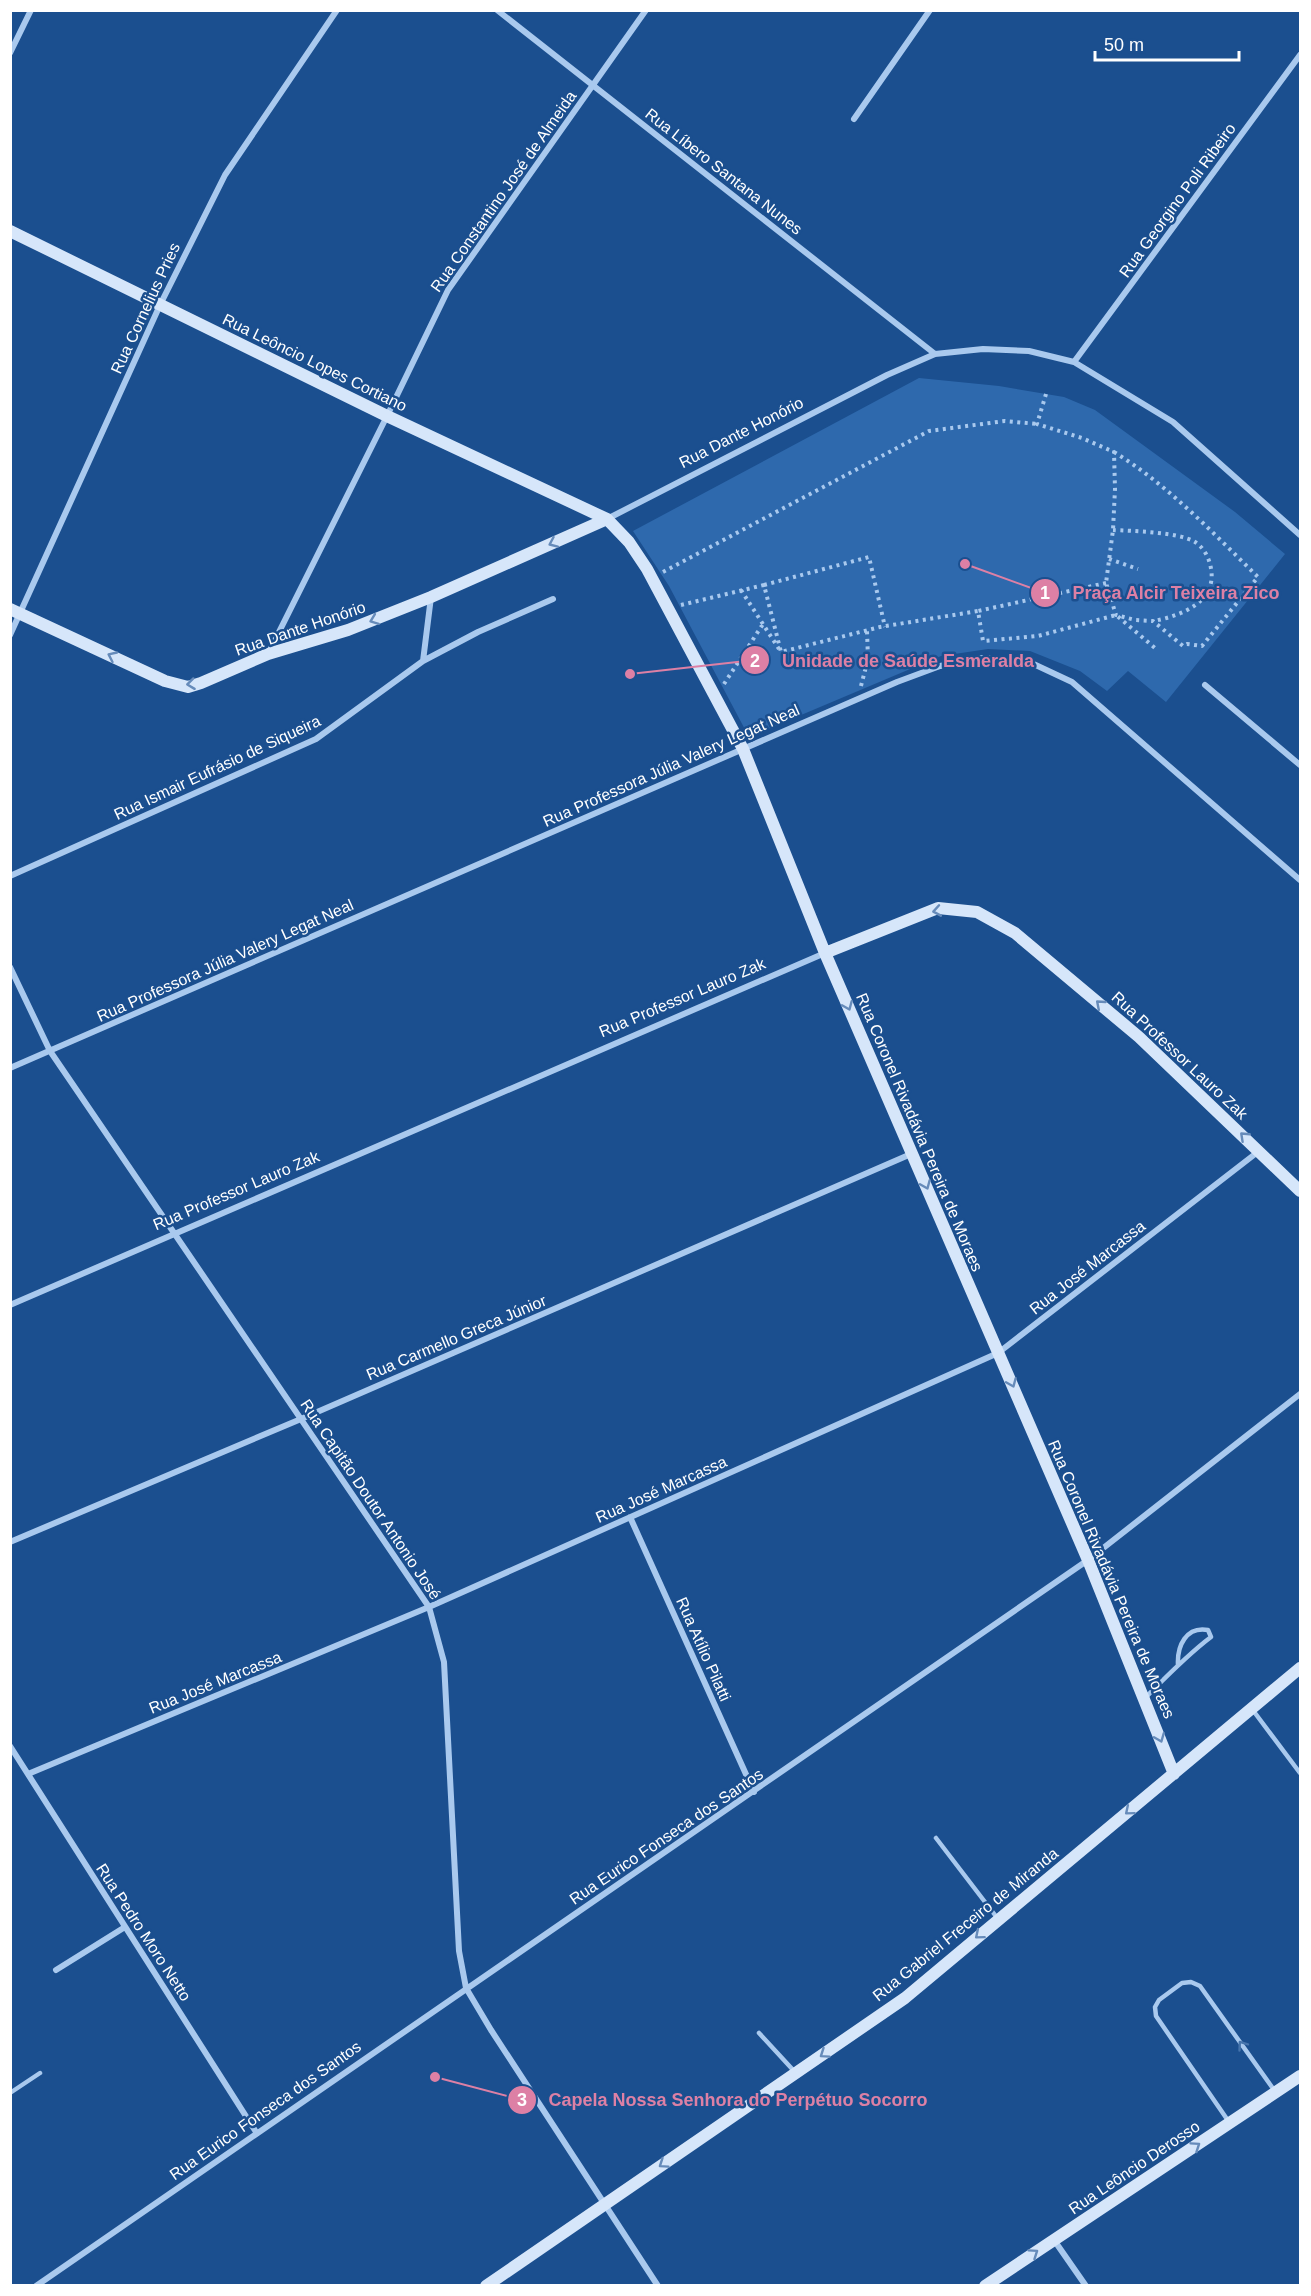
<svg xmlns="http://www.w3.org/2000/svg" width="1311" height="2296" viewBox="0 0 1311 2296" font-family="Helvetica,sans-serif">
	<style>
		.park { fill: #2e69ad }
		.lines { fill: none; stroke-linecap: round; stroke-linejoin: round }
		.path { stroke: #a9c9ee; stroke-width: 4; stroke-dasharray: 3 4.5; stroke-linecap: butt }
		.lane { stroke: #a9c9ee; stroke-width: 4.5 }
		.street { stroke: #a9c9ee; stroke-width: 6 }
		.secondary { stroke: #d6e6fa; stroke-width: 12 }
		.oneway { stroke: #668bba }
		.oneway2 { stroke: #4674ac }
		.labels { text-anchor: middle; stroke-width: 5; stroke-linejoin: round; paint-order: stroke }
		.street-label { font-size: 16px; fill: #fff; stroke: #1b4f8f }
		.leader { fill: none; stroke: #dd80a5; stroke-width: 2 }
		.callout-dot { fill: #dd80a5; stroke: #1b4f8f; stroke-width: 2 }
		.mark-label { font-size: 18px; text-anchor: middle; font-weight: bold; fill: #fff }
		.callout-label { font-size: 18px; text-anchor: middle; font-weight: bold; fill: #dd80a5; stroke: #1b4f8f; stroke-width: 5; stroke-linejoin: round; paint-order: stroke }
	</style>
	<rect width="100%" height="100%" fill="#1b4f8f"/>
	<path class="park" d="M919,378L999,386L1064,397L1095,410L1235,512L1285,554L1166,702L1128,671L1107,691L1080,671L1030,651L988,649L941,656L749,737L669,586L633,531Z"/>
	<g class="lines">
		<path class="path" d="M1046,394L1037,424L1082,438L1114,452
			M1114,452C1168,485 1213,533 1258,577L1202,646L1187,644L1183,646L1153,621L1135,620L1116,615L1106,583L1113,530L1115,489Z
			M1113,530C1132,531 1179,532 1195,542C1203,547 1208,556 1210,564C1220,601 1183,615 1154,621
			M1109,559L1138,569
			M663,572L929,431L1005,421L1037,424
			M1106,583L978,611L983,641L1038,636L1116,615L1155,648
			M764,585L869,557L885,627
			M741,590L779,649
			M681,605L764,585L781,652L880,627L978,611
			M724,684L763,624
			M861,686L868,659L867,631"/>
		<path class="lane" d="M1145,1698C1166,1677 1187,1655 1211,1637L1208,1630C1186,1626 1177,1646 1178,1665
			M1252,1709L1300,1773
			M936,1838L998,1919
			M759,2033L794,2071
			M10,2093L40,2073
			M1229,2122L1156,2016L1155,2007L1159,2000L1182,1983L1191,1982L1200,1986L1274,2090"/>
		<path class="street" d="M497,10L935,354
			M10,53L31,10
			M854,119L930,10
			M1074,362L1300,55
			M607,519L887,375L935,354L983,349L1029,351L1074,362L1173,422L1300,535
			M10,635L160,305L225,175L337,10
			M269,652L387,416L448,290L646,10
			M423,661L431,597
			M1205,685L1300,765
			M10,876L316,739L423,661L478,632L553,599
			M10,967L50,1051L429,1607L444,1662L459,1951L466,1988L491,2030L658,2286
			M10,1068L897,682L940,666L983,658L1025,660L1072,682L1300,880
			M10,1305L825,953
			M630,1517L754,1792
			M10,1542L301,1419L911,1154
			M10,1746L256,2132
			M28,1774L429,1607L998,1353L1259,1151
			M56,1970L125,1927
			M1054,2240L1086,2286
			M36,2286L1088,1560L1300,1394"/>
		<path class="secondary" d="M10,231L387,416L607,519L629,542L647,569L743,749L825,953L1088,1560L1174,1774
			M10,609L165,681L188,687L201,683L268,654L348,630L431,597L607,519
			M825,953L938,908L977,912L1015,933L1139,1037L1300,1191
			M486,2286L905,1998L1300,1668
			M985,2286L1300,2076"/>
	</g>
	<defs><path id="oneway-chevron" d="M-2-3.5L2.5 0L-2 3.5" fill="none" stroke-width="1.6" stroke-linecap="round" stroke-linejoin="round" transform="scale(1.5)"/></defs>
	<g class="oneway">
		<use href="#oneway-chevron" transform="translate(553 543) rotate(156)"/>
		<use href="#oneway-chevron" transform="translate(374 620) rotate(159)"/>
		<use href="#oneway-chevron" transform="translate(112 656) rotate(-155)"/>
		<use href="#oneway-chevron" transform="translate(191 684) rotate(173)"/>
		<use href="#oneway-chevron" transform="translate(937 911) rotate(170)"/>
		<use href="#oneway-chevron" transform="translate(1100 1004) rotate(-139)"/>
		<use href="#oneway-chevron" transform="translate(848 1006) rotate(67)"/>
		<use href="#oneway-chevron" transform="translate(1244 1136) rotate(-137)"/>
		<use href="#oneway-chevron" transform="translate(926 1185) rotate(67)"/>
		<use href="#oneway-chevron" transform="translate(1012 1383) rotate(67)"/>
		<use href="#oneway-chevron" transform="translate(1160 1738) rotate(68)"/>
		<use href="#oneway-chevron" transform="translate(1129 1811) rotate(140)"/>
		<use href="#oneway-chevron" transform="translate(979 1935) rotate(140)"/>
		<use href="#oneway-chevron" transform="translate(824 2054) rotate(146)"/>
		<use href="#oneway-chevron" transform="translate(1196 2146) rotate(-34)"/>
		<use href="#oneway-chevron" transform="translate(663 2164) rotate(146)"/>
		<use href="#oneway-chevron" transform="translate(1034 2253) rotate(-34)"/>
	</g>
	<use class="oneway2" href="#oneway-chevron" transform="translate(1242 2045) rotate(-126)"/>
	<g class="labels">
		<g class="street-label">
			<text transform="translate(724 171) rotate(38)" y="6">Rua Líbero Santana Nunes</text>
			<text transform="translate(503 191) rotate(-55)" y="6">Rua Constantino José de Almeida</text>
			<text transform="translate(1177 200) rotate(-54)" y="6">Rua Georgino Poli Ribeiro</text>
			<text transform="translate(145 308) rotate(-65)" y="6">Rua Cornelius Pries</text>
			<text transform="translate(315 362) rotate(26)" y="6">Rua Leôncio Lopes Cortiano</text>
			<text transform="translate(741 432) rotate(-27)" y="6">Rua Dante Honório</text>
			<text transform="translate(300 628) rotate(-19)" y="6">Rua Dante Honório</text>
			<text transform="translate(671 765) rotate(-24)" y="6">Rua Professora Júlia Valery Legat Neal</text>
			<text transform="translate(217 767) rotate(-25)" y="6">Rua Ismair Eufrásio de Siqueira</text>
			<text transform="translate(225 960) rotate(-24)" y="6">Rua Professora Júlia Valery Legat Neal</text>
			<text transform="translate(682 997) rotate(-23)" y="6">Rua Professor Lauro Zak</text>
			<text transform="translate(1180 1055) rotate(43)" y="6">Rua Professor Lauro Zak</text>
			<text transform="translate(920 1132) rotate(67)" y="6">Rua Coronel Rivadávia Pereira de Moraes</text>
			<text transform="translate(236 1190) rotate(-23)" y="6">Rua Professor Lauro Zak</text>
			<text transform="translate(1087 1267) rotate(-38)" y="6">Rua José Marcassa</text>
			<text transform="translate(456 1337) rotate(-23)" y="6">Rua Carmello Greca Júnior</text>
			<text transform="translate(661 1489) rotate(-24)" y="6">Rua José Marcassa</text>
			<text transform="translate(371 1499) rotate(56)" y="6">Rua Capitão Doutor Antonio José</text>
			<text transform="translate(1112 1579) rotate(67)" y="6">Rua Coronel Rivadávia Pereira de Moraes</text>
			<text transform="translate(704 1649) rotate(66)" y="6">Rua Atílio Pilatti</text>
			<text transform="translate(215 1682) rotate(-22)" y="6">Rua José Marcassa</text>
			<text transform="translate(666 1836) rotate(-34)" y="6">Rua Eurico Fonseca dos Santos</text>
			<text transform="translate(965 1924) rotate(-39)" y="6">Rua Gabriel Freceiro de Miranda</text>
			<text transform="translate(144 1932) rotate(57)" y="6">Rua Pedro Moro Netto</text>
			<text transform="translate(265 2110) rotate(-35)" y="6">Rua Eurico Fonseca dos Santos</text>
			<text transform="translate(1134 2167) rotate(-34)" y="6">Rua Leôncio Derosso</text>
		</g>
	</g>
	<path class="leader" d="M965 564L1045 593M630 674L755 660M435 2077L522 2100"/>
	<g class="callout-dot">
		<circle cx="965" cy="564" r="6"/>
		<circle cx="630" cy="674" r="6"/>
		<circle cx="435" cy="2077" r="6"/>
		<circle cx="1045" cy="593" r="15"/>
		<circle cx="755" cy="660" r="15"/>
		<circle cx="522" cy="2100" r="15"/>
	</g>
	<g class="mark-label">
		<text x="1045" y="599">1</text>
		<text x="755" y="667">2</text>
		<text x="522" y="2106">3</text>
	</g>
	<g class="callout-label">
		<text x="1176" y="599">Praça Alcir Teixeira Zico</text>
		<text x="908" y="667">Unidade de Saúde Esmeralda</text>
		<text x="738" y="2106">Capela Nossa Senhora do Perpétuo Socorro</text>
	</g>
	<rect width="1311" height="2296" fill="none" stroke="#ffffff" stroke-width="24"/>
	<path d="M1095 51v9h144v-9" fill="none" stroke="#ffffff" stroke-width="3"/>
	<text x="1104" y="51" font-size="18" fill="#ffffff" stroke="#1b4f8f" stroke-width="4.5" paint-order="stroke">50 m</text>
</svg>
